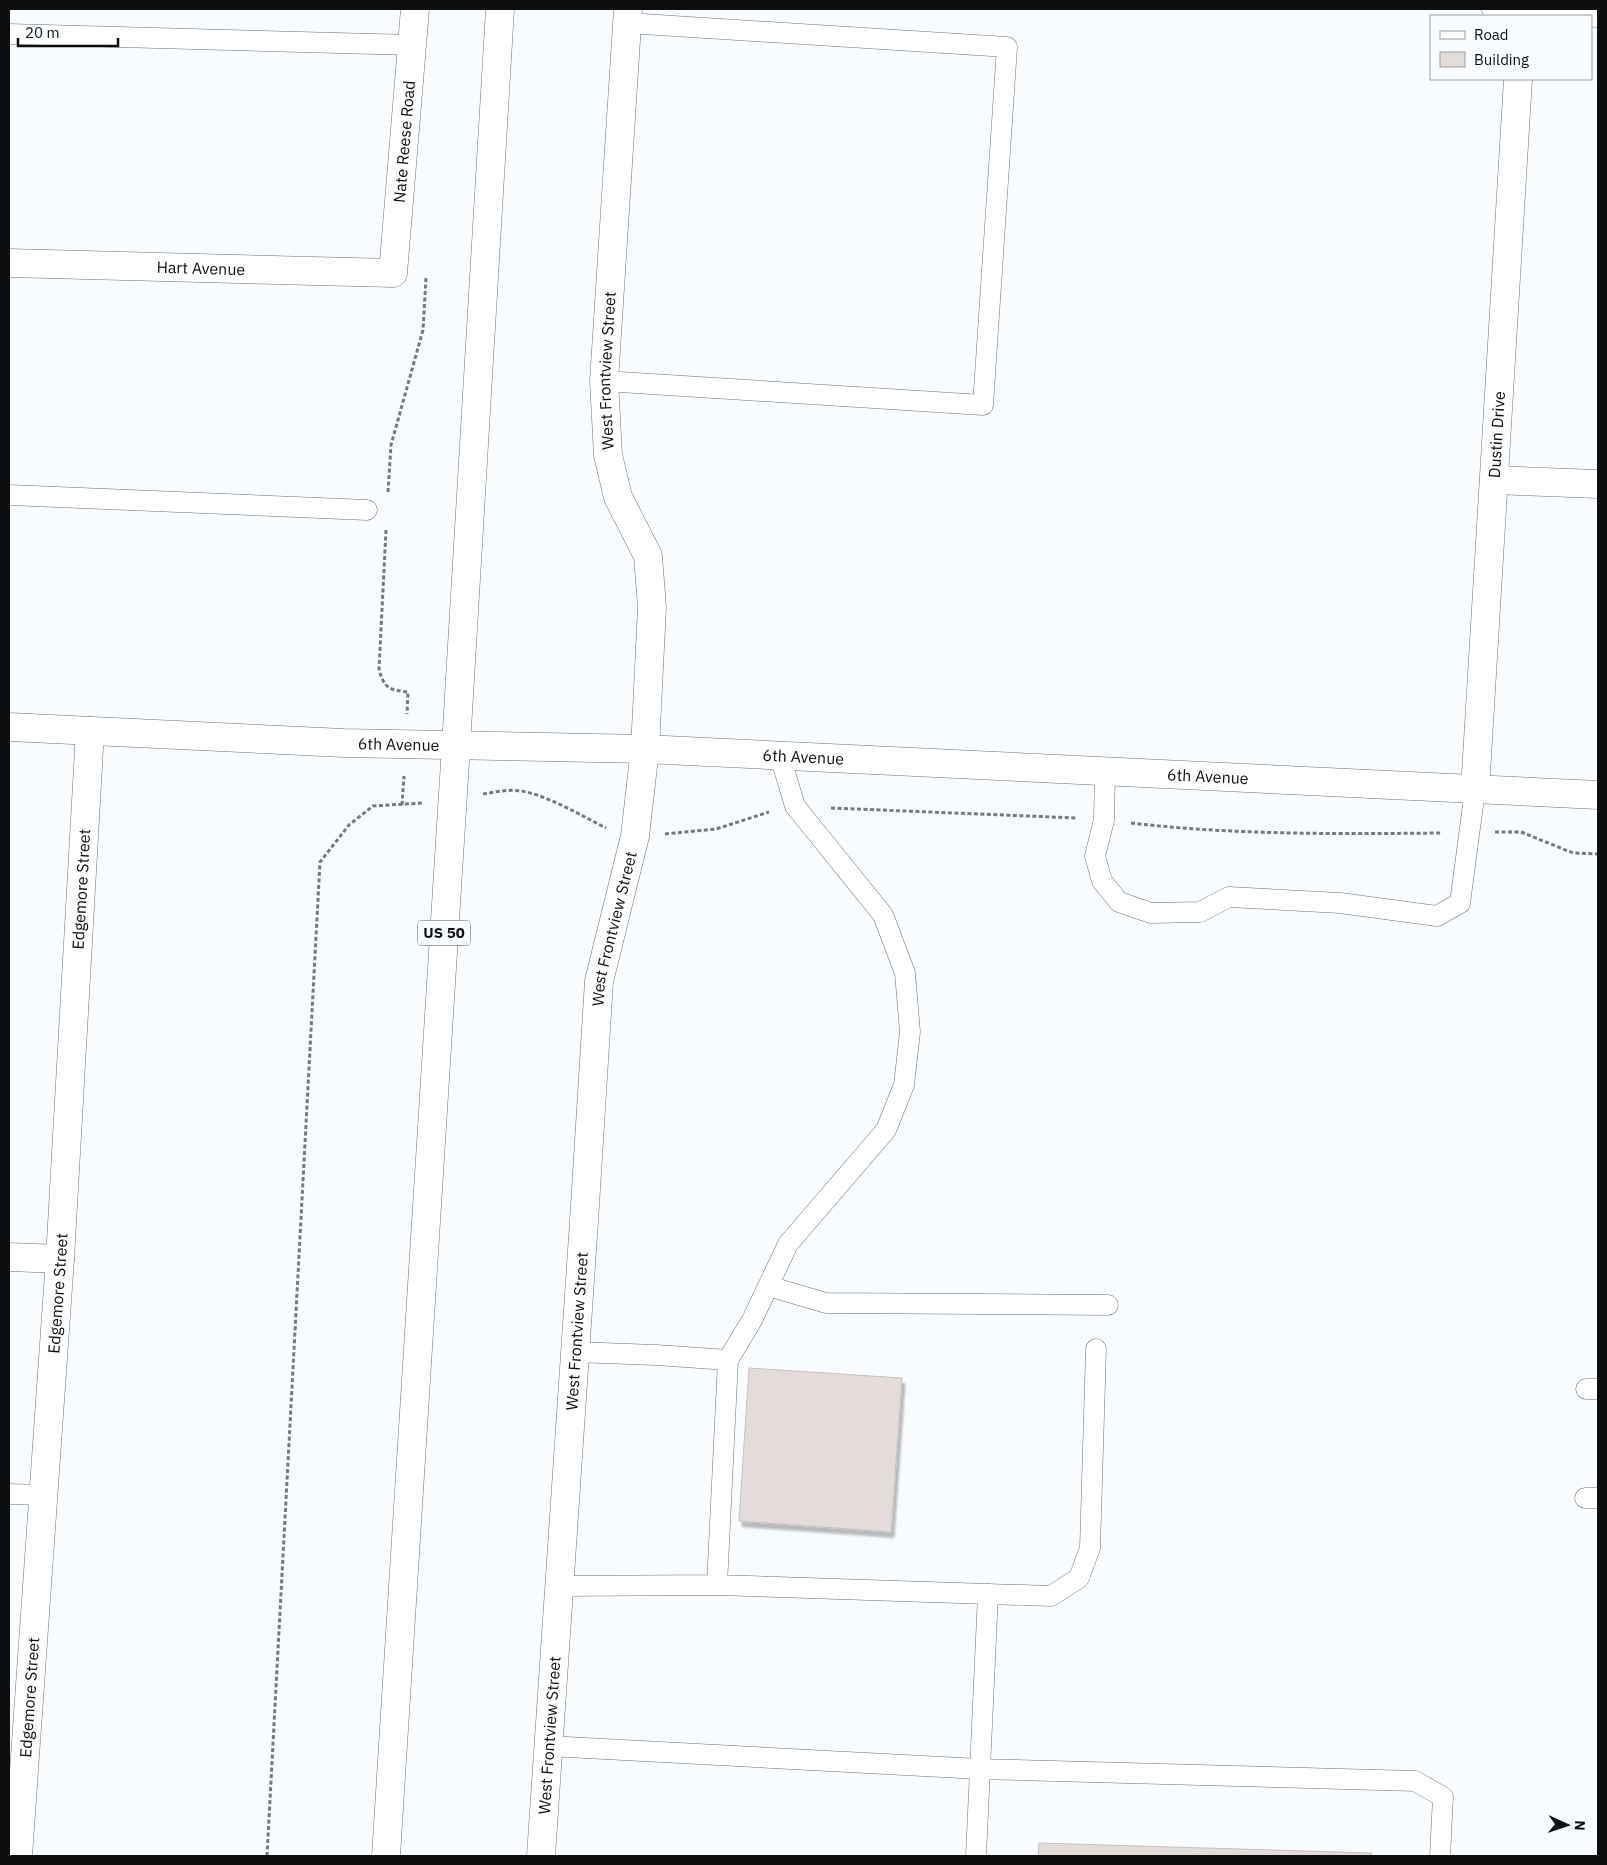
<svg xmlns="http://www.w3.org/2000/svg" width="1607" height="1865" viewBox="0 0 1607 1865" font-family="'IBM Plex Sans',sans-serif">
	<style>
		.building { fill: #e3dcda; stroke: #c7c0be; filter: url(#shadow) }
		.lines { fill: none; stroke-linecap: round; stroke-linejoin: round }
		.lane-casing { stroke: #6c7175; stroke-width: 21 }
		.street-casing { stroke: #6c7175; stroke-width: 29 }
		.secondary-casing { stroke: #6c7175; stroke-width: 29 }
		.highway-casing { stroke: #6c7175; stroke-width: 29 }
		.path { stroke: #787a7d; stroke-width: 3; stroke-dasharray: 4 2.5; stroke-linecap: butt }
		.lane { stroke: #fff; stroke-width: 20 }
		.street { stroke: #fff; stroke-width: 28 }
		.secondary { stroke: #fff; stroke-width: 28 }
		.highway { stroke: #fff; stroke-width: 28 }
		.labels { text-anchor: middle; stroke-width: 4; stroke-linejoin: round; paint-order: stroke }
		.shield { fill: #f9fcff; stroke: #545558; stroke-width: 1 }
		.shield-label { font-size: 15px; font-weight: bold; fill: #0d0e10 }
		.street-label { font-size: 16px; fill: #0d0e10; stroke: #f9fcff }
	</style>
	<defs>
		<filter id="shadow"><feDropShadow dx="3" dy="5.5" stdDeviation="1" flood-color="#0004"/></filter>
	</defs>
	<rect width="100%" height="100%" fill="#f9fcff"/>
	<path class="building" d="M749,1368L902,1378L891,1532L739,1521Z
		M1039,1843L1372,1853L1371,1856H1038Z"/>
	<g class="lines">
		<defs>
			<path id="lane" d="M9,34L412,45
				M604,381L983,405L1007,47L627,23
				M9,495L367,510
				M1105,772L1104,820L1095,856L1102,881L1119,902L1151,913L1200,912L1229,897L1340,903L1437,916L1460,903L1475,790
				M768,1286L826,1303L1108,1305
				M728,1360L752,1320L788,1244L886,1130L904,1085L910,1032L905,973L883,915L795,806L780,756
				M1586,1389H1598
				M9,1494L43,1495
				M1585,1498H1598
				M717,1585L1051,1596L1079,1578L1090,1548L1096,1349
				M559,1586L717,1585L728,1360L656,1355L575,1352
				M548,1746L980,1769L988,1594
				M976,1856L980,1769L1415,1781L1443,1797L1440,1856"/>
			<g id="street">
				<path d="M1496,9L1598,13"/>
				<path id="s1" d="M9,263L393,273L415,9"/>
				<path d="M1494,480L1598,484"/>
				<path id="s2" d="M1475,790L1518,79"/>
				<path d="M9,1257L60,1259"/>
				<path id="s3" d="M18,1856L60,1259L90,731"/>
				<path id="s4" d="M541,1856L584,1221L599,981L635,836L645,749L652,607L648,556L618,497L608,455L604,381L628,9"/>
			</g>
			<g id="secondary">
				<path id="s5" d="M9,727L344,743L645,749L1598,795"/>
			</g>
			<path id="highway" d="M386,1856L456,746L500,9"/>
		</defs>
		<use href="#lane" class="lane-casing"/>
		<use href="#street" class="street-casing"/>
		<use href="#secondary" class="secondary-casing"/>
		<use href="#highway" class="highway-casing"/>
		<path class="path" d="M388,492L391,445L423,330L426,278
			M386,530L379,669C384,689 390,690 408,692L407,714
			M483,794C495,792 508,789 521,791C547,795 582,816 606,828
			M402,805L404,776
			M831,808L1077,818
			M1131,823C1234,835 1338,834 1442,833
			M1495,832H1521L1573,853L1598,854
			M665,834L716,829L769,812
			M267,1856L320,862L349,825L373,806L422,803"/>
		<use href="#lane" class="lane"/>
		<use href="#street" class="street"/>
		<use href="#secondary" class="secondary"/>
		<use href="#highway" class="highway"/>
	</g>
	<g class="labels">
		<rect class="shield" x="418" y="920.5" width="52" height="25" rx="4"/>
		<g class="shield-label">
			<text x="444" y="938">US 50</text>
		</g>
		<g class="street-label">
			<text dy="6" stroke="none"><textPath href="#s1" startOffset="516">Nate Reese Road</textPath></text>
			<text dy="6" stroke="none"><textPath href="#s1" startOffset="192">Hart Avenue</textPath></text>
			<text dy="6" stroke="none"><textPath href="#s4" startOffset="1501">West Frontview Street</textPath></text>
			<text dy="6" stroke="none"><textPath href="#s2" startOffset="356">Dustin Drive</textPath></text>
			<text dy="6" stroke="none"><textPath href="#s5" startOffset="390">6th Avenue</textPath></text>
			<text dy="6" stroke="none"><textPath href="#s5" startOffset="795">6th Avenue</textPath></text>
			<text dy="6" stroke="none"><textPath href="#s5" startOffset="1200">6th Avenue</textPath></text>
			<text dy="6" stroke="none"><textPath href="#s3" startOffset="969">Edgemore Street</textPath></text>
			<text dy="6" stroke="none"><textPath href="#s4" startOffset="931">West Frontview Street</textPath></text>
			<text dy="6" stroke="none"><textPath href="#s3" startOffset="564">Edgemore Street</textPath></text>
			<text dy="6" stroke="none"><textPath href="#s4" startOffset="526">West Frontview Street</textPath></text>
			<text dy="6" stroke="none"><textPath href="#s3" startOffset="159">Edgemore Street</textPath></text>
			<text dy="6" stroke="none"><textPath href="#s4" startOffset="121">West Frontview Street</textPath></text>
		</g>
	</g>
	<rect width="1607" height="1865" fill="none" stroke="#0d0e10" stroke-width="20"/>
	<rect x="1430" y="15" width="162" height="65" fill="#f9fcff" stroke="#9b9d9f"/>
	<rect x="1440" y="31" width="25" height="8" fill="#ffffff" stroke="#9b9d9f"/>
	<text x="1474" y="40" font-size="15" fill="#0d0e10">Road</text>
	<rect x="1440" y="52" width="25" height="15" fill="#e3dcda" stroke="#9b9d9f"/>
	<text x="1474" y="65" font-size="15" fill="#0d0e10">Building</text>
	<g transform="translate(1567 1825) rotate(93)" stroke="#f9fcff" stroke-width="4" paint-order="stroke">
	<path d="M0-4L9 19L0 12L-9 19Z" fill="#0d0e10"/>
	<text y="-8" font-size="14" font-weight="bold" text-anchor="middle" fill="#0d0e10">N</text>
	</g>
	<path d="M18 38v8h100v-8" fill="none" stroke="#0d0e10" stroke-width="2.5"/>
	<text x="25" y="38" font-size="15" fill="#0d0e10" stroke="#f9fcff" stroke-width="4" paint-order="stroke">20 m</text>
</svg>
